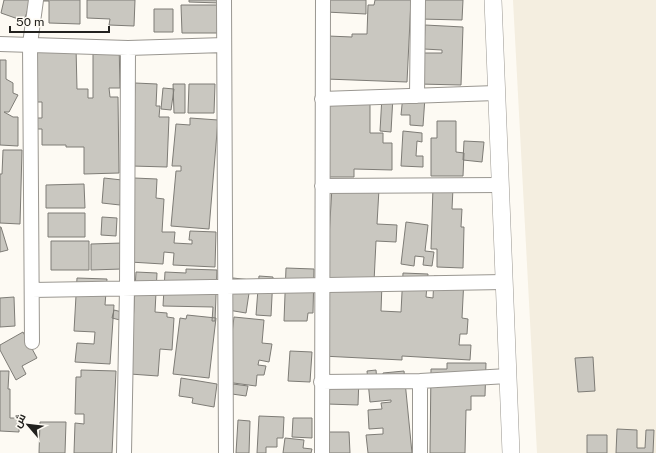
<svg xmlns="http://www.w3.org/2000/svg" width="656" height="453" viewBox="0 0 656 453" font-family="'Public Sans',Cairo,sans-serif">
	<style>
		.built { fill: #f4eee0 }
		.building { fill: #c9c7c0; stroke: #7e7c76 }
		.lines { fill: none; stroke-linecap: round; stroke-linejoin: round }
		.minor-casing { stroke: #9a9791; stroke-width: 16 }
		.tertiary-casing { stroke: #9a9791; stroke-width: 18 }
		.minor { stroke: #fff; stroke-width: 14 }
		.tertiary { stroke: #fff; stroke-width: 17 }
	</style>
	<rect width="100%" height="100%" fill="#fdfaf3"/>
	<path class="built" d="M513,0H656V453H537Z"/>
	<path class="building" d="M4,0H31L24,21L1,13Z
		M42,0H80V24L49,23V1H42Z
		M87,0H135L134,26L109,25L110,19L87,18Z
		M189,0H220V3L189,2Z
		M326,0H366V14L326,12Z
		M375,0H411L407,82L326,79L328,36L352,37V34H367L368,5H374Z
		M421,0H463L462,20L420,19Z
		M181,5H221L222,33H182Z
		M154,9H173V32H154Z
		M425,25L463,27L461,85L419,84L420,53H442V50L424,49Z
		M119,41L120,88H109L110,97H118L119,173L84,174V147H66V145H42V129H36V118H42V102H37L36,45L76,47L77,89H88V98H93V42Z
		M0,60H6V79L13,83V93L18,95L9,112H4L13,117H18V146L0,145Z
		M135,83L157,84L156,106H160L159,117H169L167,167L132,166Z
		M173,84H185V113H174Z
		M189,84H215L214,113H188Z
		M163,88L174,89L171,110L161,109Z
		M328,92H370V133H383V143H392V170L354,169V177H326Z
		M403,95L425,97L423,126L410,125V115H401Z
		M382,96H393L391,132L380,131Z
		M190,118L218,120L209,229L171,226L176,171H181V166H172L176,124L190,125Z
		M437,121H456V152L464,153L463,176H431V138H437Z
		M403,131L422,133V142L417,141L416,156H423V167L401,166Z
		M464,141L484,142L482,162L463,160Z
		M3,150H22L20,224L0,223V174H2Z
		M104,178L122,180L120,205L102,203Z
		M134,178L157,179L156,198L164,199L162,232H175L174,243L192,244V240H189L190,231L216,232L215,267L173,265L174,253L164,252L163,264L130,262Z
		M84,184L85,208H46V185Z
		M332,187L379,189L377,224L397,225L396,242L376,241L374,282L382,283L381,311L401,312L403,273L428,274L426,297L433,298L434,276L464,278L462,318L468,319L467,334H460L459,345H471L470,360L402,356V360L322,356Z
		M433,187L453,188L452,209H462L461,227H464L463,268L437,267V249H431Z
		M48,213H85V237H48Z
		M102,217L117,218L116,236L101,235Z
		M406,222L428,225L425,251L434,252L432,266L423,265L424,257L415,256L414,266L401,264Z
		M0,227H1L8,250L0,252Z
		M51,241H89V270H51Z
		M122,243V269L91,270V244Z
		M286,268L314,269L313,313H308L307,321H284Z
		M186,269L217,270L215,321H212L213,307L163,306L165,272L186,273Z
		M136,272L157,273L155,312L167,313V317L174,318L172,350L160,349L158,376L130,374Z
		M259,276L273,277L271,316L256,315Z
		M77,278L107,279L105,305H114L110,364L75,362L77,343L94,344L95,332L74,331Z
		M233,278L251,280L246,313L228,310Z
		M14,297L15,326L0,327V298Z
		M114,310L122,312L120,320L112,318Z
		M187,315L216,318L209,378L173,374L180,318L186,319Z
		M234,317L264,320L262,343L272,344L269,362L259,360L258,365L266,366L264,375H257L256,386L226,382Z
		M23,332L37,358L22,366L26,374L16,380L0,350V345Z
		M290,351L312,352L310,382L288,381Z
		M593,357L595,391L578,392L575,358Z
		M447,363H486L485,396H471V410H466L465,453H430L431,369H447Z
		M81,370L116,371L112,453H74L75,423L84,424V414H75L76,377H81Z
		M376,370L377,382L383,381V373L404,371L412,453H368L366,435L383,434V428L369,429L368,410L382,409L381,403L391,402V400L370,402L367,371Z
		M0,371H9L8,389H10V418H19V432L0,431Z
		M328,376L359,377L358,405L327,404Z
		M181,378L217,384L214,407L192,403L193,398L179,396Z
		M233,384L248,386L246,396L232,394Z
		M259,416L284,417L283,438H277V447H266V453H257Z
		M293,418H312V438L292,437Z
		M238,420L250,421L249,453H236Z
		M40,422H66L65,453H39Z
		M617,429L637,430V448H645L646,430H654L653,453H616Z
		M325,432H349L350,453H326Z
		M587,435H607V453H587Z
		M285,438L304,440L303,448L312,449L311,453H283Z"/>
	<g class="lines">
		<defs>
			<path id="minor" d="M224,0L226,453
				M0,44L128,48L224,45
				M417,96L418,0
				M322,99L496,93
				M322,186L500,185
				M32,290L504,282
				M32,342L30,44L36,0
				M420,381V453
				M321,382L420,381L508,376
				M124,453L127,288L128,48
				M322,453L323,0"/>
			<path id="tertiary" d="M493,0L511,453"/>
		</defs>
		<use href="#minor" class="minor-casing"/>
		<use href="#tertiary" class="tertiary-casing"/>
		<use href="#minor" class="minor"/>
		<use href="#tertiary" class="tertiary"/>
	</g>
	<g transform="translate(28 425) rotate(298)" stroke="#fdfaf3" stroke-width="3" paint-order="stroke">
	<path d="M0-3L7 15L0 10L-7 15Z" fill="#22211e"/>
	<text y="-6" font-size="11" font-weight="bold" text-anchor="middle" fill="#22211e">ش</text>
	</g>
	<path d="M10 26v6h99v-6" fill="none" stroke="#22211e" stroke-width="2"/>
	<text x="16" y="26" font-size="12" fill="#22211e" stroke="#fdfaf3" stroke-width="3" paint-order="stroke">50 m</text>
</svg>
